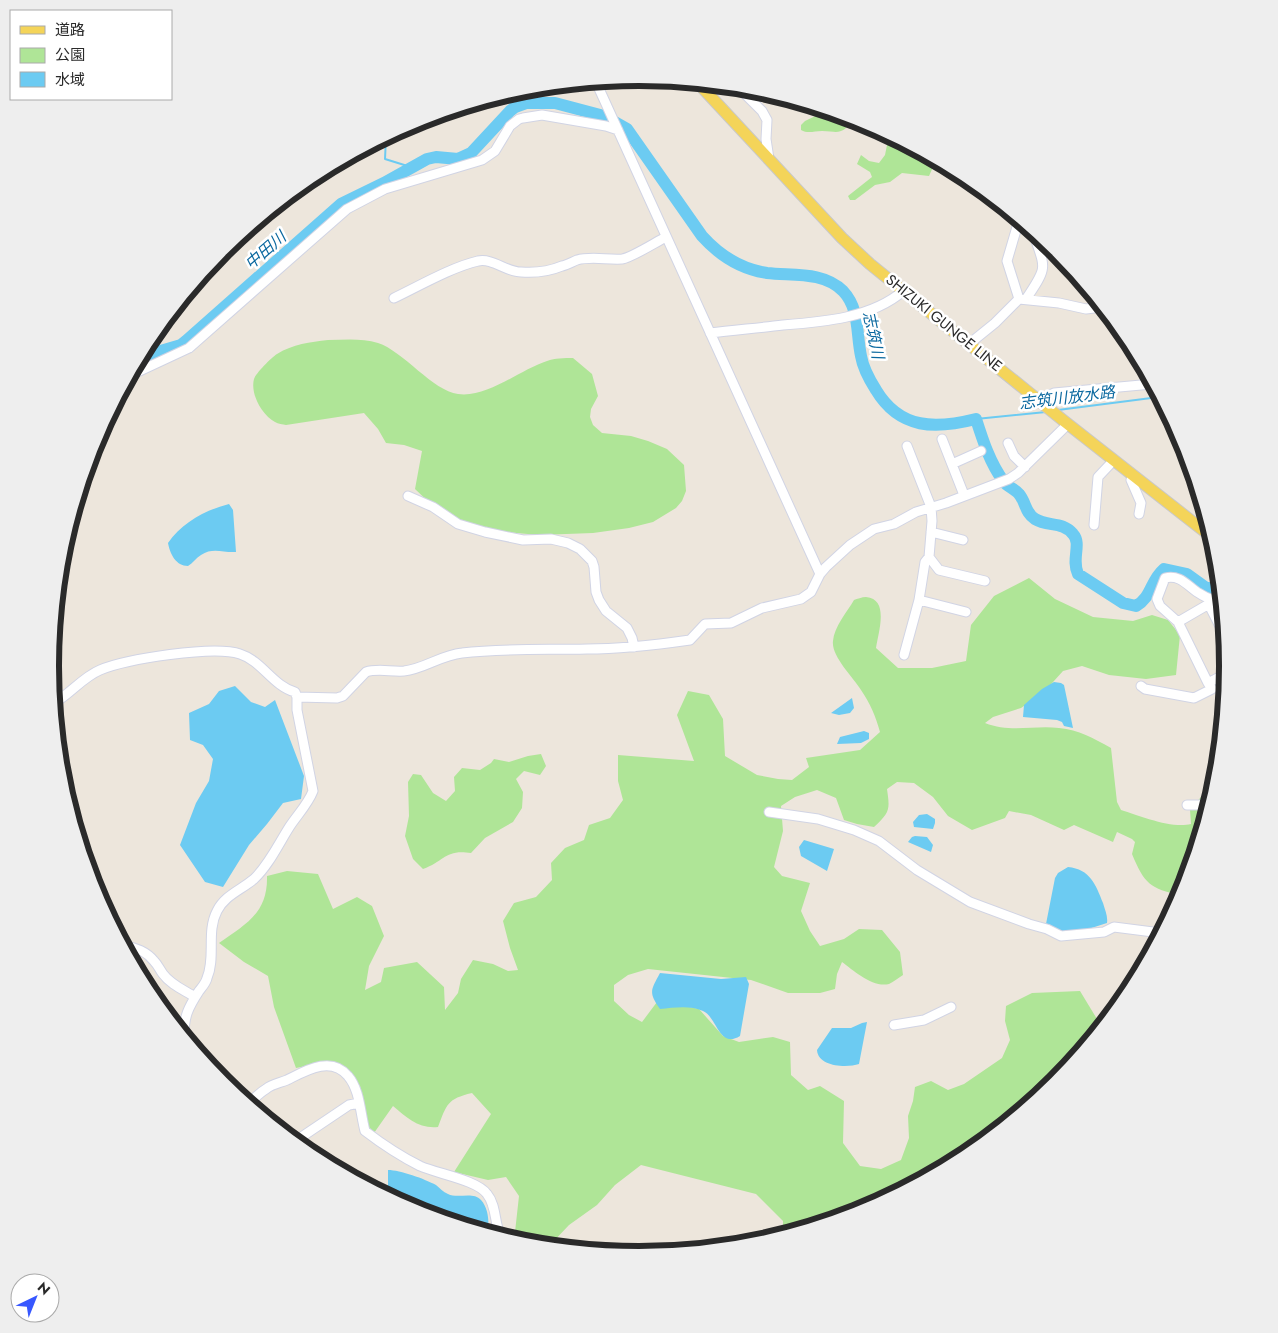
<svg xmlns="http://www.w3.org/2000/svg" width="1278" height="1333" viewBox="0 0 1278 1333" font-family="Jost,'Noto Sans JP',sans-serif">
	<style>
		.green { fill: #afe597 }
		.water { fill: #6ccbf2 }
		.lines { fill: none; stroke-linecap: round; stroke-linejoin: round }
		.stream { stroke: #6ccbf2; stroke-width: 2 }
		.river { stroke: #6ccbf2; stroke-width: 12 }
		.minor-casing { stroke: #d1d4e4; stroke-width: 11 }
		.major-casing { stroke: #c8c8c8; stroke-width: 13 }
		.minor { stroke: #fff; stroke-width: 9 }
		.major { stroke: #f4d459; stroke-width: 11 }
		.labels { text-anchor: middle; stroke-width: 5; stroke-linejoin: round; paint-order: stroke }
		.street-label { font-size: 15px; fill: #2a2a2a; stroke: #fff }
		.water-label { font-size: 16px; font-style: italic; fill: #0a689f; stroke: #fff }
		.rim { fill: none; stroke: #2a2a2a; stroke-width: 6 }
	</style>
	<rect width="100%" height="100%" fill="#ede6dc"/>
	<path class="green" d="M826,111L854,119C841,135 841,132 822,131C814,131 808,134 801,130V125L805,121Z
		M889,135L928,156L933,167L929,176L902,173L890,182L875,185L855,200H850L848,196L872,177L870,172L857,164L861,155L869,161L879,163L885,155Z
		M328,340C344,340 362,338 378,343C403,351 433,391 458,394C488,398 519,370 547,361C555,358 564,358 573,358L592,374L598,396L591,409L590,417L593,425L602,433L631,436L648,441L667,449L684,465L686,491L682,501L676,508L653,522L629,528L593,533L539,535L472,529L434,507L415,489L422,451L404,445L386,443L378,429L364,413L286,425C283,424 278,424 275,422C262,415 250,394 254,379C256,373 271,358 277,354C293,344 310,342 328,340Z
		M1029,578L1055,599L1093,617L1133,621L1152,615L1168,620L1180,635L1176,675L1146,679L1109,675L1082,666L1063,671L1044,692L1021,708L993,717L985,723C1010,733 1034,725 1059,728C1079,730 1093,738 1111,748L1117,802L1121,810C1140,816 1172,829 1191,824L1190,810L1217,778L1181,895C1150,889 1144,883 1132,854L1135,842L1132,839L1117,832L1113,842L1074,825L1064,830L1031,815L1009,811L1005,818L972,830L948,816L933,797L914,783L897,782L887,789C890,810 890,812 874,827L857,824L844,820L836,798L817,790L795,797L781,806L783,831L774,867L782,876L810,883L801,911L810,931L820,946L844,939L859,929L882,930L900,952L903,975C898,978 893,982 889,984C873,988 854,971 842,962L837,974L835,989L820,993H788L751,980L648,969L628,975L614,985V1001L629,1015L642,1022L657,1002L675,1004L699,1009L723,1036L739,1042L773,1037L790,1042L791,1075L808,1090L820,1086L844,1101L843,1143L860,1166L881,1169L901,1160L909,1138L908,1116L913,1101L915,1087L931,1081L948,1090L964,1084L1002,1058L1010,1040L1005,1021L1006,1006L1032,993L1080,991L1097,1019L1110,1017L1055,1083L1027,1105V1107L966,1156L864,1211L783,1235V1221L756,1194L641,1165L615,1185L597,1205L569,1225L552,1243L533,1241L515,1232L519,1196L506,1177L488,1180L454,1172L491,1114L472,1093C447,1099 447,1104 438,1127C419,1129 407,1118 393,1106L374,1133L367,1125L360,1086L346,1068L331,1061L296,1068L274,1007L268,976L244,962L219,943C246,924 268,913 267,876L287,871L318,874L333,909L357,897L372,906L384,936L369,966L365,990L381,982L384,968L417,962L444,987L445,1010L458,993L461,979L473,960L493,964L508,971L518,970L510,948L503,921L514,903L536,897L552,880L551,863L565,848L584,840L589,825L610,818L623,800L618,781V755L694,761L677,715L688,691L709,695L723,719L725,756L757,775L778,779L792,780L809,767L806,758L860,750L880,732C876,717 870,703 861,690C853,677 831,656 833,641C834,627 847,612 854,600C857,599 862,597 866,597C890,599 878,633 876,648L898,668H932L966,661L971,625L994,596Z
		M541,754L546,766L540,775L524,771L516,779L523,792L522,808L513,822L485,838L471,853C445,849 445,861 423,869L413,859L405,836L409,816L408,782L413,774L421,775L433,793L446,801L455,791L454,777L462,768L480,770L491,763L494,759L509,762L528,756Z"/>
	<path class="water" d="M229,504L233,510L236,552C223,553 213,547 201,555C196,558 193,563 188,566C176,566 170,554 168,543C182,523 205,510 229,504Z
		M1054,682L1061,683L1064,685L1073,728L1064,726L1062,722L1057,720L1023,717L1024,705L1042,689Z
		M235,686L251,702L265,707L275,700L304,776L301,799L283,803L267,824L249,845L223,887L205,882L180,845L196,803L209,781L213,759L203,745L190,740L189,713L209,704L219,691Z
		M852,698L854,708L850,713L839,715L831,713Z
		M864,731L869,733V739L861,743L837,744L840,737Z
		M927,814L935,819V823L933,829L914,827L913,822L919,815Z
		M915,836L927,837L933,845L931,852L908,842L912,837Z
		M804,840L834,849L827,871L801,856L799,847Z
		M1068,867C1090,869 1096,885 1103,903C1105,910 1108,916 1107,923L1082,931L1062,933L1046,924L1055,878L1058,873Z
		M660,973L721,979L746,977L749,984L740,1036C719,1049 717,1017 703,1011C690,1005 673,1008 660,1009C648,992 651,990 660,973Z
		M867,1022L859,1064C847,1068 818,1067 817,1050L832,1028H851L862,1023Z
		M388,1170C400,1170 425,1179 436,1185C440,1188 443,1192 448,1194C458,1199 473,1191 481,1200C489,1209 489,1223 488,1233L413,1211L388,1197Z"/>
	<g class="lines">
		<path class="stream" d="M386,137L385,159L414,168
			M1058,410L1159,397
			M976,419L1046,412"/>
		<path class="river" d="M140,357L181,345L186,341L341,204L384,183L427,159L436,157L458,159L471,153L510,111L515,107L526,103H555L604,116L627,129L702,236C720,256 740,269 767,273C792,276 823,271 843,291C860,309 856,333 861,356C863,368 869,379 876,390C900,430 936,429 976,419C983,441 990,463 1004,482C1008,487 1015,489 1019,494C1026,502 1025,513 1035,519C1048,527 1062,521 1073,534C1082,544 1071,559 1078,574L1123,603L1136,606C1152,597 1150,581 1164,569L1187,574L1205,587L1221,591"/>
		<defs>
			<path id="minor" d="M596,82L820,574
				M738,87L762,111L767,120L766,139L769,159
				M394,298C419,286 452,267 478,261C493,258 506,272 521,272C534,273 550,271 562,266C567,265 572,262 577,260C591,256 607,260 622,259C631,258 656,242 666,237
				M1019,299L1007,261L1019,220
				M1026,299C1049,265 1045,269 1033,232
				M710,333C734,330 759,328 783,325C823,322 872,318 903,291
				M969,344L995,323L1019,299L1059,303L1086,309L1102,307
				M129,376L189,348L347,209L385,189L482,160L495,151L510,126L519,119L523,118L542,115L606,126L618,130
				M1039,400L1054,393L1152,384
				M942,439L964,495
				M1008,443L1014,456L1025,467
				M907,446L931,507L932,521L929,557L939,570L985,581
				M952,464L981,451
				M1133,475L1131,480L1141,503L1139,514
				M408,496L433,507L458,524L485,532L523,540L551,539L568,543L580,549L592,561L594,567L596,592L599,600L606,611L627,628L632,638L634,647
				M1094,525L1098,477L1114,460
				M931,532L963,540
				M929,557L925,562L919,600L966,612
				M1216,601C1209,599 1203,596 1197,592C1187,585 1179,574 1165,578L1157,599L1160,606L1178,622L1208,683L1227,673
				M1209,605L1225,636
				M1178,622L1221,597
				M904,655L919,600
				M1141,686L1145,689L1194,698L1212,689L1208,683
				M54,703C70,694 83,677 100,670C126,659 214,645 240,654C262,661 273,686 295,692L297,697L337,698L343,696L366,672C378,668 391,672 404,671C424,669 441,655 462,653C504,648 545,650 587,649C622,649 655,645 690,640L705,624L731,623L762,608L801,599L811,592L820,574L826,567L850,545L874,529L894,524L916,512L946,503L1009,479L1018,473L1068,424
				M1187,805H1200L1210,802
				M769,812L818,819L854,830L879,841L917,870L970,902L1029,924L1047,929L1061,936L1104,932L1114,927L1161,933
				M124,946C135,947 147,952 154,961C158,965 160,970 163,974C171,985 184,990 195,997
				M894,1025L924,1020L951,1007
				M184,1036C184,1016 188,1008 199,991C202,987 206,983 207,978C216,957 206,932 217,911C225,895 241,890 254,879C269,865 279,843 290,826C298,814 308,804 313,791L297,710V697
				M248,1104C254,1099 259,1093 266,1089C272,1084 280,1083 287,1080C305,1071 331,1055 348,1076C360,1090 360,1112 365,1131C382,1144 400,1156 420,1166C438,1174 477,1180 487,1194C497,1206 494,1224 501,1237
				M294,1142L349,1105L359,1103"/>
			<path id="major" d="M698,83L842,238L870,264L1064,421L1213,538"/>
		</defs>
		<use href="#minor" class="minor-casing"/>
		<use href="#major" class="major-casing"/>
		<use href="#minor" class="minor"/>
		<use href="#major" class="major"/>
	</g>
	<g class="labels">
		<g class="street-label">
			<text transform="translate(944 323) rotate(39)" y="5">SHIZUKI GUNGE LINE</text>
		</g>
		<g class="water-label">
			<text transform="translate(265 250) rotate(-41)" y="6">中田川</text>
			<text transform="translate(874 335) rotate(78)" y="6">志筑川</text>
			<text transform="translate(1067 397) rotate(-7)" y="6">志筑川放水路</text>
		</g>
	</g>
	<path d="M0 0H1278V1333H0ZM59 666a580 580 0 1 1 1160 0a580 580 0 1 1-1160 0Z" fill="#eee" fill-rule="evenodd"/>
	<path class="rim" d="M59 666a580 580 0 1 1 1160 0a580 580 0 1 1-1160 0Z"/>
	<rect x="10" y="10" width="162" height="90" fill="#ffffff" stroke="#aaaaaa"/>
	<rect x="20" y="26" width="25" height="8" fill="#f4d459" stroke="#aaaaaa"/>
	<text x="55" y="35" font-size="15" fill="#2a2a2a">道路</text>
	<rect x="20" y="48" width="25" height="15" fill="#afe597" stroke="#aaaaaa"/>
	<text x="55" y="60" font-size="15" fill="#2a2a2a">公園</text>
	<rect x="20" y="72" width="25" height="15" fill="#6ccbf2" stroke="#aaaaaa"/>
	<text x="55" y="85" font-size="15" fill="#2a2a2a">水域</text>
	<g transform="translate(35 1298) rotate(43)"><circle r="24" fill="#ffffff" stroke="#aaaaaa"/>
	<path d="M0-4L9 19L0 12L-9 19Z" fill="#3757ff"/>
	<text y="-8" font-size="14" font-weight="bold" text-anchor="middle" fill="#2a2a2a">N</text>
	</g>
</svg>
